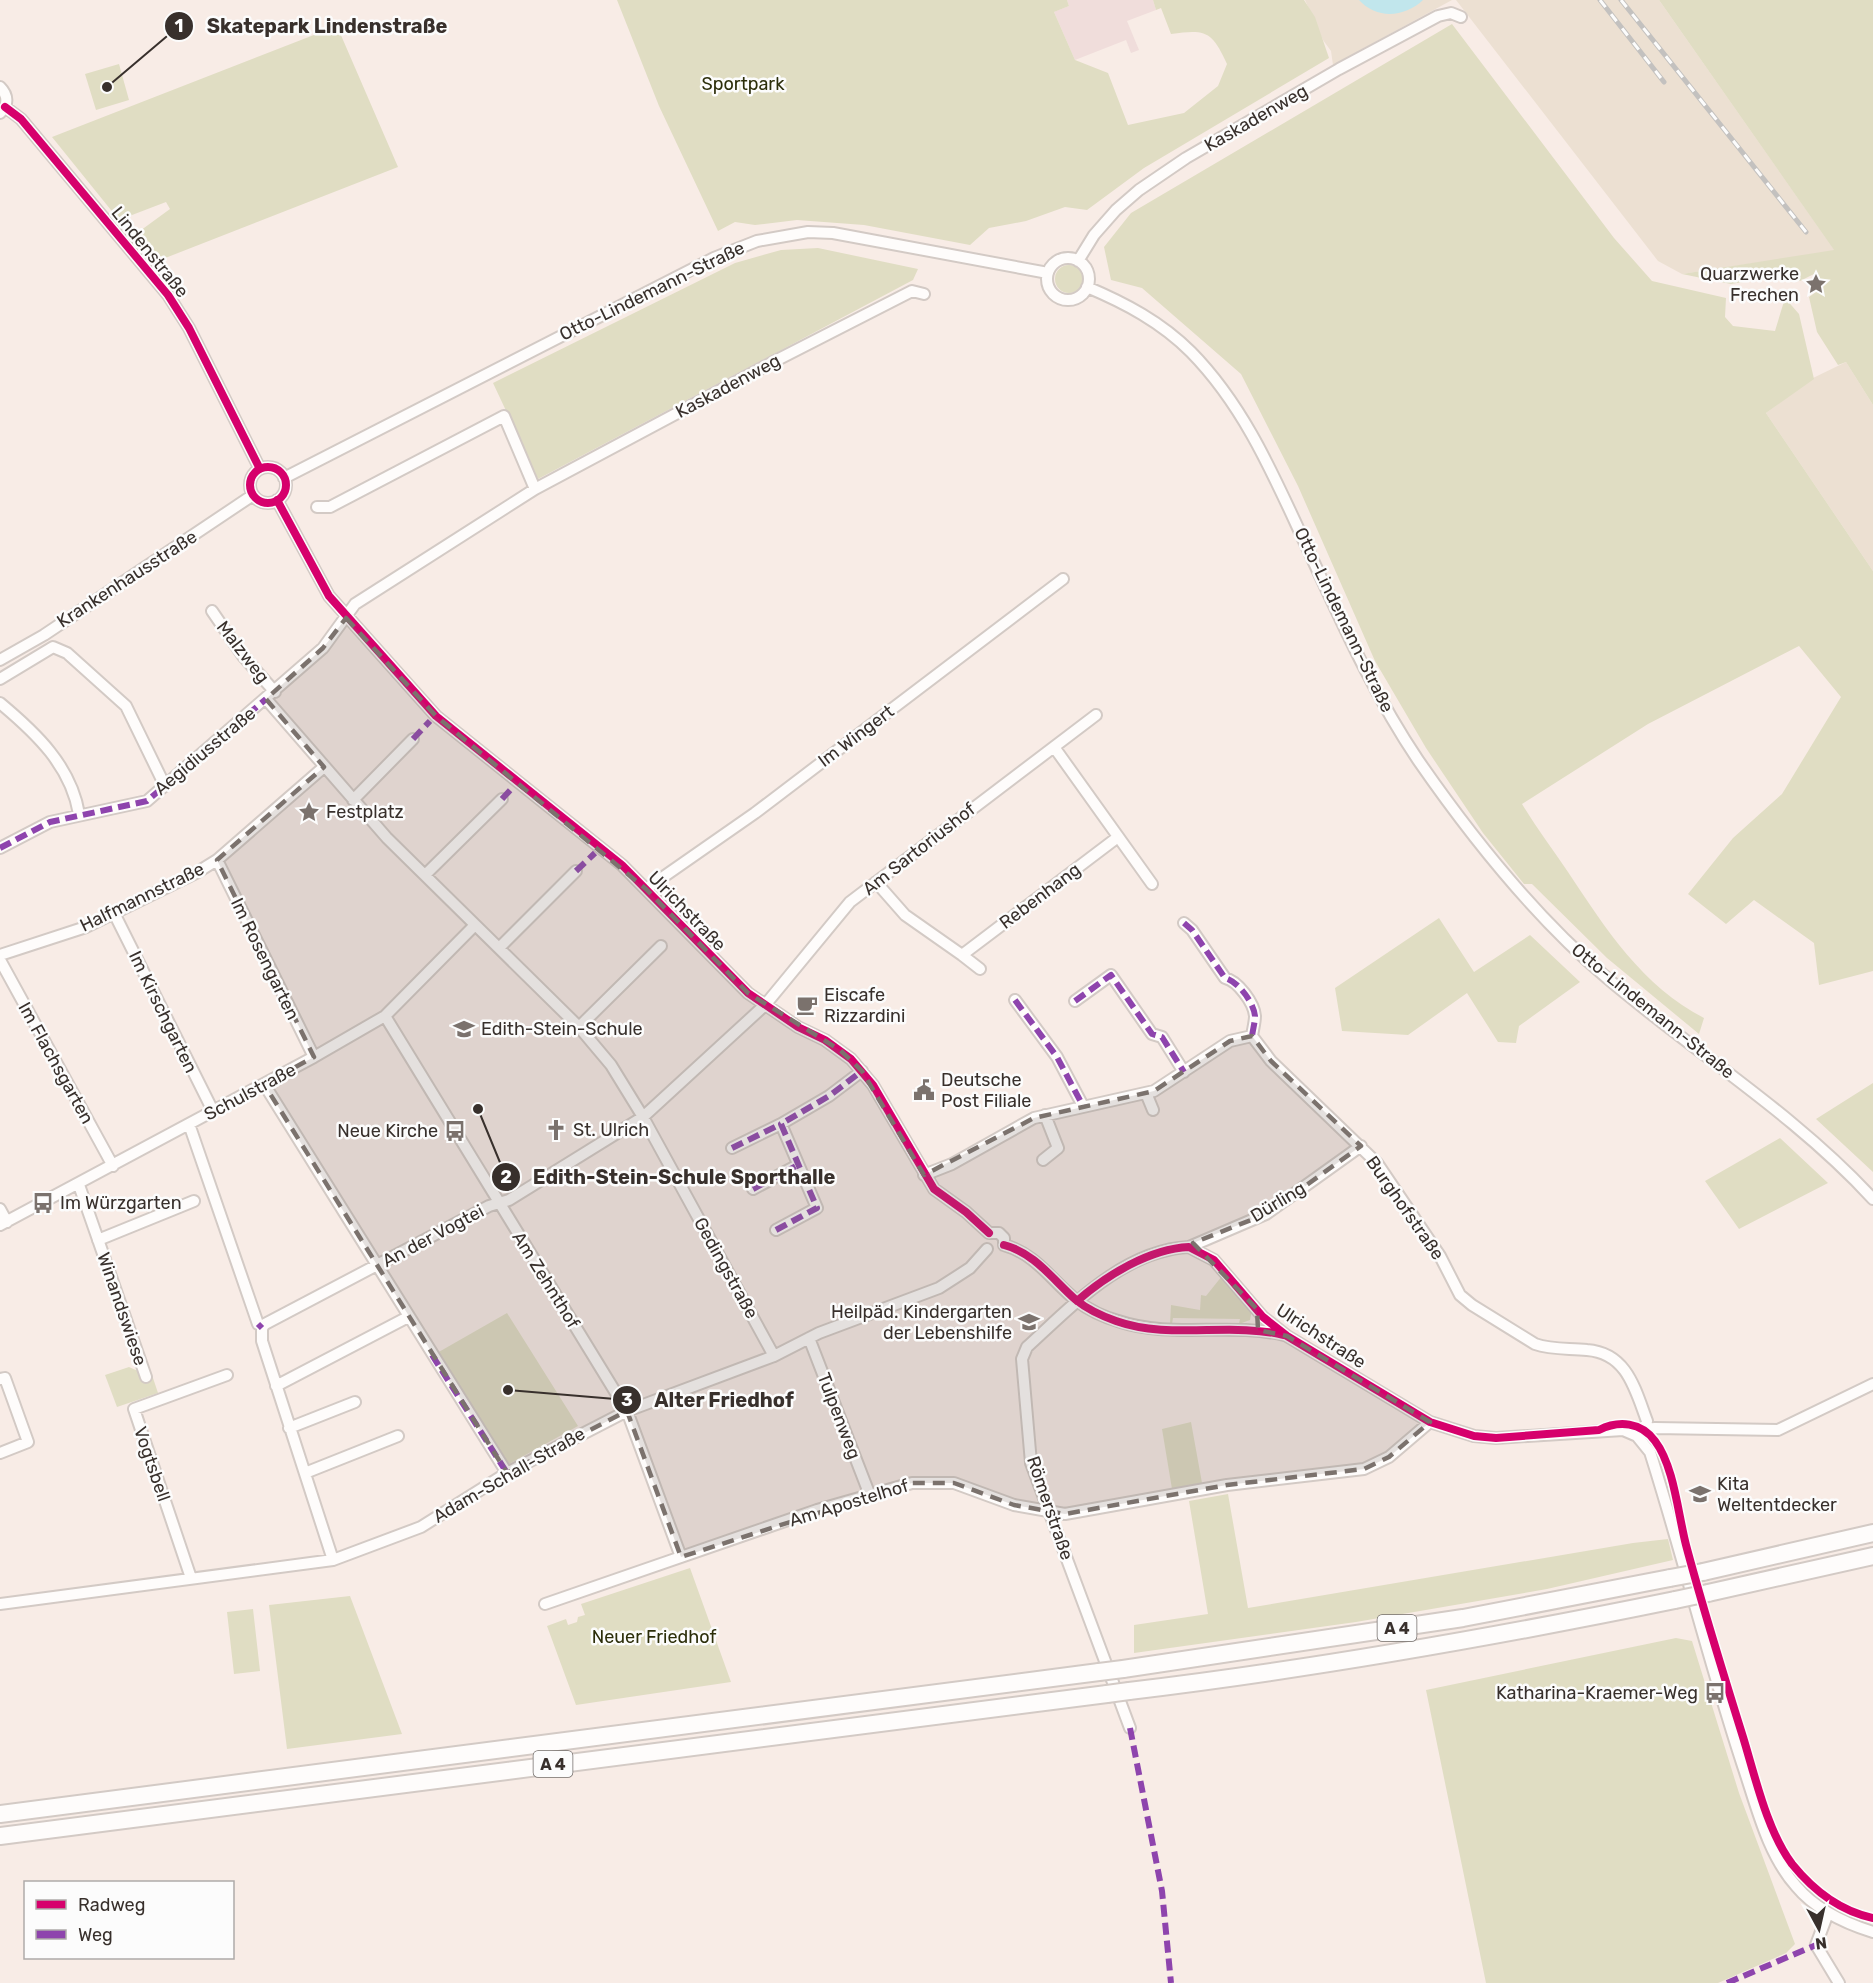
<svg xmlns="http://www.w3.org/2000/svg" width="1873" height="1983" viewBox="0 0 1873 1983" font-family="Rubik,sans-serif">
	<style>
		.commercial { fill: #f0dddb }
		.industrial { fill: #ece0d2 }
		.green { fill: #e0ddc3 }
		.water { fill: #c1e6ec }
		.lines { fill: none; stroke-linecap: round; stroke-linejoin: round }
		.minor-casing { stroke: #d3cac5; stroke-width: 14 }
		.highway-casing { stroke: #d3cac5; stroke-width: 20 }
		.minor { stroke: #fefcfb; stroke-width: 10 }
		.highway { stroke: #fefcfb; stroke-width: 16 }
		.rail-casing { stroke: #c3c1bf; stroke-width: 5 }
		.rail { stroke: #fcfcfc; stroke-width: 3; stroke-dasharray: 9; stroke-linecap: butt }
		.highway-bridge-casing { stroke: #d3cac5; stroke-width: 20; stroke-linecap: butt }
		.highway-bridge { stroke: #fefcfb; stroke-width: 16 }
		.quiet { stroke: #8e44ad; stroke-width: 6; stroke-dasharray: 12 6; stroke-linecap: butt }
		.cycleway-casing { stroke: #fcfcfc; stroke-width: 11 }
		.cycleway { stroke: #d6006c; stroke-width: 8 }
		.marked { fill: #7b726d; fill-opacity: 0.2; stroke: #7b726d; stroke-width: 4.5; stroke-dasharray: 12 8; stroke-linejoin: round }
		.labels { text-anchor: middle; stroke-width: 5; stroke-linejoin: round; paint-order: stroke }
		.shield { fill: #fcfcfc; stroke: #736d6a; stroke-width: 1.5 }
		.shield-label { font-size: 16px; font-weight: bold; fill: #38302c }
		.park-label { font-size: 18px; fill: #2c2e0a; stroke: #fcfcfc }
		.street-label { font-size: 18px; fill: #38302c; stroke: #fcfcfc }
		.poi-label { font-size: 18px; fill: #38302c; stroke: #fcfcfc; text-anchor: start }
		.leader { fill: none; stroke: #38302c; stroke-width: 2 }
		.callout-dot { fill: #38302c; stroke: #fcfcfc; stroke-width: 2 }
		.mark-label { font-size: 18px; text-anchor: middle; font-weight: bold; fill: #fff }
		.callout-label { font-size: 20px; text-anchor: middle; font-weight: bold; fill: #38302c; stroke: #fcfcfc; stroke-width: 5; stroke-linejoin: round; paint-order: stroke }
	</style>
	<rect width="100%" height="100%" fill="#f8ece6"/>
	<path class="commercial" d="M1067,0H1153L1156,10L1127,21L1139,50L1131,53L1126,40L1075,60L1054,12L1069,6Z"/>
	<path class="industrial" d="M1305,0H1452L1333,65L1331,51L1323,40Z
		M1456,0H1659L1835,251L1682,274L1658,261Z
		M1846,362L1873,405V571L1766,413L1813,378Z"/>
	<path class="green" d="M617,0H1067L1069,6L1054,12L1075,60L1108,73L1128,125L1184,113L1218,86L1227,64C1212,31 1206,29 1171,34L1161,8L1156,10L1153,0H1304L1315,17L1329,58L1144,168L1087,210L1065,207L1026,221L989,228L970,245L864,225L797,220L755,225L735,222L718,231L659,106Z
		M1659,0H1873V405L1846,362L1838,365L1817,332L1809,297L1819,290L1814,274L1800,281L1784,275L1731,284L1682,274L1834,250Z
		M1452,24L1614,238L1652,281L1726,298L1725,317L1733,326L1775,331L1785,298L1799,314L1814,379L1766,413L1873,571V971L1819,985L1814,943L1754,900L1726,924L1688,894L1733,838L1782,794L1841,697L1799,646L1648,724L1522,804C1536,827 1553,850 1568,872C1605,928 1643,987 1704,1018L1699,1034L1607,958L1532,884H1524L1483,833L1426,748L1375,661L1298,486L1241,374L1142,288L1111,280L1104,247L1131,213Z
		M337,26L398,167L155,262L133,236L170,209L166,202L119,220L52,137Z
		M119,64L129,100L96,110L85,74Z
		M818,248L918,269L913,280L538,479L493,383L735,263L781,250Z
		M1055 279a14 14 0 1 1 28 0a14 14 0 1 1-28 0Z
		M1439,918L1474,972L1530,935L1580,982L1519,1026L1516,1043L1498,1042L1467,993L1408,1035L1342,1031L1335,988Z
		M1873,1083V1172L1816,1119Z
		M1780,1138L1828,1183L1739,1229L1705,1181Z
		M1222,1276L1252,1310L1250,1320L1239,1324L1240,1319L1173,1318L1172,1324H1170L1171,1305L1200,1310L1201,1295L1206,1296Z
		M507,1313L578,1426L507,1465L437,1353Z
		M129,1367L138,1371L142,1378L152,1375L158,1393L117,1407L105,1375Z
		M1191,1422L1202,1483L1172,1489L1162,1429Z
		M1228,1494L1248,1608L1633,1543L1668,1539L1673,1560L1547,1589L1356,1622L1134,1653V1625L1208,1614L1189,1501Z
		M690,1568L731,1682L576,1705L547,1626L566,1619L568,1625L577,1622L578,1617L585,1615L581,1604Z
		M350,1596L402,1734L287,1749L269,1605Z
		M253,1609L260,1671L234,1674L227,1612Z
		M1676,1638L1692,1641L1739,1793L1795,1944L1786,1953L1718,1983H1486L1426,1690Z"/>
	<path class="water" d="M1359,0H1423C1405,17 1377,20 1359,0Z"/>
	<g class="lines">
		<defs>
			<path id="minor" d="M0,87C8,95 9,105 0,113
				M5,107L21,119L168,295L189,328L260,469
				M1047 279a21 21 0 1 1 42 0a21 21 0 1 1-42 0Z
				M1078,261L1094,235L1116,210L1139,190L1186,158L1339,69L1438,16L1451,13L1461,17
				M1087,287C1125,303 1161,322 1191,352C1244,406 1273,474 1304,541C1339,616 1372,692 1418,760C1472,838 1535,917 1607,978C1695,1053 1795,1114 1873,1199
				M250 485a18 18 0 1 1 36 0a18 18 0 1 1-36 0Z
				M284,478L714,258L757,241L808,232L833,233L1048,273
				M277,500L329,596L436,716L622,865L748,993L798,1027L825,1040L851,1059L873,1085L934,1189L966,1212L989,1233
				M317,507H330L504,416L535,489
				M212,611L243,656L275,692
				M0,660L44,635L253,495
				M0,679L53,647L67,653L126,706L165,786
				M266,699L387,838L579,1027L611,1065L643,1117L774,1356
				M0,703C36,733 71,766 79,814
				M1054,747L1152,884
				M353,800L413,739
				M0,848L50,822L147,801L323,648L355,604L535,489L773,362L912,291L924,294
				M217,860L314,1057
				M426,874L502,799
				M876,882L905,915L962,955L1118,837
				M646,889L755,813L1063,579
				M114,913L213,1111
				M1184,923L1192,930L1225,978C1238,981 1254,1003 1255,1016C1255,1022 1253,1029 1252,1036
				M499,948L576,871
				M0,955L86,927L196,873L217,860L324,767
				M962,955L980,969
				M0,960L113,1166
				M1015,1000L1057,1057L1083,1106
				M1075,1001L1111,975L1152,1034L1162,1037L1184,1072
				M385,1016L627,1411L681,1557
				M579,1027L661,946
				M264,1084L507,1473
				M1146,1093L1153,1110
				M189,1124L258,1324
				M732,1148L781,1124
				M1043,1160L1058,1148L1045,1115
				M924,1175L952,1164L1034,1118L1154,1091L1230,1041L1252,1036L1271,1061L1377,1163L1440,1256L1460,1295L1472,1305L1535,1344C1552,1350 1569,1348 1587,1350C1627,1353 1635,1389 1647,1421L1644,1429
				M79,1185L146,1377
				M753,1189L798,1165
				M0,1209L7,1222
				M0,1225L314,1057L385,1016L475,925
				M776,1230L817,1208L781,1124L829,1096L862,1071
				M989,1233H999L1004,1238V1245
				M98,1240L194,1201
				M1004,1245C1036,1254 1052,1281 1077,1301C1089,1310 1104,1317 1118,1321C1171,1339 1230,1322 1284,1335
				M1189,1247L1266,1214L1361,1146
				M809,1338L869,1493
				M0,1379L5,1378L28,1442L0,1453
				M276,1386L408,1317
				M289,1428L355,1402
				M1640,1433L1644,1429L1655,1428L1778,1430L1873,1384
				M305,1473L398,1436
				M333,1560L262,1341V1328L265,1324L489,1206L509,1200L643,1117L765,1005L850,902L1096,715
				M191,1578L134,1409L227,1375
				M0,1604L333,1560L421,1527L507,1473L627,1411L774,1356L819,1333L939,1288L970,1268L987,1249
				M545,1604L817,1510L912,1483H954L1014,1505L1065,1514L1227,1485L1364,1469L1389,1457L1430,1422
				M1130,1728L1031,1463L1022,1359L1027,1347C1072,1306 1124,1250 1189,1247L1214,1260L1263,1317L1287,1336L1430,1422L1474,1436L1496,1438L1623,1430L1637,1436L1650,1452C1683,1556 1709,1663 1743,1766C1757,1807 1767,1853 1796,1886C1816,1910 1844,1923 1873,1932
				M1828,1913L1816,1945L1839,1983"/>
			<path id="highway" d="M1703,1572L1873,1533
				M1708,1593L1873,1556
				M1123,1669L1463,1618L1670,1578
				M1129,1691C1313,1669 1494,1637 1675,1600
				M0,1814L1099,1672
				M0,1836L1107,1694"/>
		</defs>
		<use href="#minor" class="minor-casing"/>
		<use href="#highway" class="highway-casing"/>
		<use href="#minor" class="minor"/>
		<use href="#highway" class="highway"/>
		<defs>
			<path id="rail" d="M1600,0L1664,82
				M1621,0L1806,232"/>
		</defs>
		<use href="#rail" class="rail-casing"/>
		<use href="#rail" class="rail"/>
		<defs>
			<path id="highway-bridge" d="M1670,1578L1703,1572
				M1675,1600L1708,1593
				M1099,1672L1123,1669
				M1107,1694L1129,1691"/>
		</defs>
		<use href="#highway-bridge" class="highway-bridge-casing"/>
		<use href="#highway-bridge" class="highway-bridge"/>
		<path class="quiet" d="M413,739L430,721
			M502,799L513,787
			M0,848L50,822L147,801L266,699
			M576,871L595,853
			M1184,923L1192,930L1225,978C1238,981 1254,1003 1255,1016C1255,1022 1253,1029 1252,1036
			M1015,1000L1057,1057L1083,1106
			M1075,1001L1111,975L1152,1034L1162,1037L1184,1072
			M732,1148L781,1124
			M753,1189L798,1165
			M776,1230L817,1208L781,1124L829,1096L862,1071
			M258,1324L262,1328
			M432,1355L507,1473
			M1130,1728L1162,1891L1171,1983
			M1727,1983L1816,1945"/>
		<defs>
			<path id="cycleway" d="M5,107L21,119L168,295L189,328L260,469
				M250 485a18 18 0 1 1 36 0a18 18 0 1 1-36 0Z
				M277,500L329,596L436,716L622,865L748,993L798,1027L825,1040L851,1059L873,1085L934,1189L966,1212L989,1233
				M1004,1245C1035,1253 1053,1280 1076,1300C1087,1309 1102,1316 1116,1321C1169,1340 1230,1322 1284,1335
				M1077,1301C1107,1275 1149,1249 1189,1247L1214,1260L1263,1317L1287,1336L1430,1422L1474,1436L1496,1438L1599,1430C1619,1420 1641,1422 1655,1441C1674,1466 1678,1514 1686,1545C1703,1609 1723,1673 1743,1737C1755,1776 1767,1831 1792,1864C1813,1890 1840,1911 1873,1918"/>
		</defs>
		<use href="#cycleway" class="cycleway-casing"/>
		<use href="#cycleway" class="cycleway"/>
	</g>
	<path class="marked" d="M346,618L436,716L646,889L748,993L840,1050L862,1071L924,1175L1034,1118L1154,1091L1230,1041L1252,1036L1271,1061L1361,1146L1266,1214L1193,1243L1257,1309L1258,1330L1287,1336L1430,1422L1389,1457L1364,1469L1227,1485L1065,1514L1014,1505L954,1483H912L681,1557L627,1411L507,1473L264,1084L314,1057L217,860L324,767L266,699L323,648Z"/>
	<defs>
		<symbol id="sight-bare" viewBox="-9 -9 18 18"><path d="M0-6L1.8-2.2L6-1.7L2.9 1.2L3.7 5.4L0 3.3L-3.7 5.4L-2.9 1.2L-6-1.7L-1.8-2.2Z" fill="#7b726d" stroke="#fcfcfc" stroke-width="2.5" paint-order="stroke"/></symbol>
		<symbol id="cafe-bare" viewBox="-9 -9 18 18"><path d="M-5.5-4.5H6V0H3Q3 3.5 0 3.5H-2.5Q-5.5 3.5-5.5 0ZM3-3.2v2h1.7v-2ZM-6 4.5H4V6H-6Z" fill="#7b726d" stroke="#fcfcfc" stroke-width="2.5" paint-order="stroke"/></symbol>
		<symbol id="school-bare" viewBox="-9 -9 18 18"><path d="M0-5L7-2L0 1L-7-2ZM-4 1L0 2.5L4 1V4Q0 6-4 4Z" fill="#7b726d" stroke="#fcfcfc" stroke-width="2.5" paint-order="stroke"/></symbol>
		<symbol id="civic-bare" viewBox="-9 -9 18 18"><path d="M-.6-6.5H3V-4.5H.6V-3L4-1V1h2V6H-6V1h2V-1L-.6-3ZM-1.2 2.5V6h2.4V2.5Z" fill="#7b726d" stroke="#fcfcfc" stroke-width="2.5" paint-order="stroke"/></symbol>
		<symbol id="church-bare" viewBox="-9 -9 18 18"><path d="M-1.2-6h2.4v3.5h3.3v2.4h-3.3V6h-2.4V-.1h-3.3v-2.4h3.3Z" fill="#7b726d" stroke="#fcfcfc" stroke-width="2.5" paint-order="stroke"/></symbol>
		<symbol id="bus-bare" viewBox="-9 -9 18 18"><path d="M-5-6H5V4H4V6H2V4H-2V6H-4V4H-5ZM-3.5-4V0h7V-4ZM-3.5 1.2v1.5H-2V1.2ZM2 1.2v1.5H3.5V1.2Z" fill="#7b726d" stroke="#fcfcfc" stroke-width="2.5" paint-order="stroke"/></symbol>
	</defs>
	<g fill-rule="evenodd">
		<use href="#sight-bare" x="1801" y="269" width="30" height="30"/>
		<use href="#sight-bare" x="294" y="797" width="30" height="30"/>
		<use href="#cafe-bare" x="792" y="990" width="30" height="30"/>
		<use href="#school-bare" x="449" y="1014" width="30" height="30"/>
		<use href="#civic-bare" x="909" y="1075" width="30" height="30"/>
		<use href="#church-bare" x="541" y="1115" width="30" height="30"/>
		<use href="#bus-bare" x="440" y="1116" width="30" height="30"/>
		<use href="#bus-bare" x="28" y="1188" width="30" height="30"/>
		<use href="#school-bare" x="1014" y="1307" width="30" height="30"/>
		<use href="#school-bare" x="1685" y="1479" width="30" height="30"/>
		<use href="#bus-bare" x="1700" y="1678" width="30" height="30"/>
	</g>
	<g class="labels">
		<g class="shield">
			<rect x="1377.5" y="1615" width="39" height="26" rx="4.5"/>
			<rect x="533.5" y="1751" width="39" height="26" rx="4.5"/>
		</g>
		<g class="shield-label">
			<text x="1397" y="1634">A 4</text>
			<text x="553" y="1770">A 4</text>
		</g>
		<g class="park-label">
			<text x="743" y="90">Sportpark</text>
			<text x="654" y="1643">Neuer Friedhof</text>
		</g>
		<g class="street-label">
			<text transform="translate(1256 118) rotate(-30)" y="6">Kaskadenweg</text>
			<text transform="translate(150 252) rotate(51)" y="6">Lindenstraße</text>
			<text transform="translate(652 291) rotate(-26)" y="6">Otto-Lindemann-Straße</text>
			<text transform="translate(728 386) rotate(-28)" y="6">Kaskadenweg</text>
			<text transform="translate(127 579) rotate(-33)" y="6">Krankenhausstraße</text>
			<text transform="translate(1344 620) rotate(64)" y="6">Otto-Lindemann-Straße</text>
			<text transform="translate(243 652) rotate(52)" y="6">Malzweg</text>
			<text transform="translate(856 736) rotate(-37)" y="6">Im Wingert</text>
			<text transform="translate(205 751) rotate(-40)" y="6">Aegidiusstraße</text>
			<text transform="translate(919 849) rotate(-38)" y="6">Am Sartoriushof</text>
			<text transform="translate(1040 896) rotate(-37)" y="6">Rebenhang</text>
			<text transform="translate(142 897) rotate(-26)" y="6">Halfmannstraße</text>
			<text transform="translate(687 911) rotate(46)" y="6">Ulrichstraße</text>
			<text transform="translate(265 959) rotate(64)" y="6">Im Rosengarten</text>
			<text transform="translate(1653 1011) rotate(39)" y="6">Otto-Lindemann-Straße</text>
			<text transform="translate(163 1012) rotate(64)" y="6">Im Kirschgarten</text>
			<text transform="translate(56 1063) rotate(61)" y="6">Im Flachsgarten</text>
			<text transform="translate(250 1092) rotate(-28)" y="6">Schulstraße</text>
			<text transform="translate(1278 1202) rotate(-31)" y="6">Dürling</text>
			<text transform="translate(1405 1208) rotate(55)" y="6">Burghofstraße</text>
			<text transform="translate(433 1236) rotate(-28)" y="6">An der Vogtei</text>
			<text transform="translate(726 1268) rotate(61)" y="6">Gedingstraße</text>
			<text transform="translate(546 1280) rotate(58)" y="6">Am Zehnthof</text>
			<text transform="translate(122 1309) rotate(71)" y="6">Winandswiese</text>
			<text transform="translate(1321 1336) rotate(33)" y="6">Ulrichstraße</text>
			<text transform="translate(839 1416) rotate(69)" y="6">Tulpenweg</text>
			<text transform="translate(152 1464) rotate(71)" y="6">Vogtsbell</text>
			<text transform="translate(509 1475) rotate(-30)" y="6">Adam-Schall-Straße</text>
			<text transform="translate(849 1503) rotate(-17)" y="6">Am Apostelhof</text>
			<text transform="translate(1050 1508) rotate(71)" y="6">Römerstraße</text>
		</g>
		<g class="poi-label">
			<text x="1799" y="280" text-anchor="end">Quarzwerke<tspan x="1799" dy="21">Frechen</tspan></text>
			<text x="326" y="818">Festplatz</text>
			<text x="824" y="1001">Eiscafe<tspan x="824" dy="21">Rizzardini</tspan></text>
			<text x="481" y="1035">Edith-Stein-Schule</text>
			<text x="941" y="1086">Deutsche<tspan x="941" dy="21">Post Filiale</tspan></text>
			<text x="573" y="1136">St. Ulrich</text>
			<text x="438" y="1137" text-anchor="end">Neue Kirche</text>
			<text x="60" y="1209">Im Würzgarten</text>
			<text x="1012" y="1318" text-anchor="end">Heilpäd. Kindergarten<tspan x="1012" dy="21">der Lebenshilfe</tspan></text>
			<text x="1717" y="1490">Kita<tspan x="1717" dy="21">Weltentdecker</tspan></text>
			<text x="1698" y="1699" text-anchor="end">Katharina-Kraemer-Weg</text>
		</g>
	</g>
	<path class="leader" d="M107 87L179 26M478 1109L506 1177M508 1390L627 1400"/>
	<g class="callout-dot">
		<circle cx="107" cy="87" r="6"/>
		<circle cx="478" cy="1109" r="6"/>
		<circle cx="508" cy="1390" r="6"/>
		<circle cx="179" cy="26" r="15"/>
		<circle cx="506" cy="1177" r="15"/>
		<circle cx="627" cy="1400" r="15"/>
	</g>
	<g class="mark-label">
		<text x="179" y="32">1</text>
		<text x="506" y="1183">2</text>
		<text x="627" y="1406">3</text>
	</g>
	<g class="callout-label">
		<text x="327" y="33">Skatepark Lindenstraße</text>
		<text x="684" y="1184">Edith-Stein-Schule Sporthalle</text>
		<text x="724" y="1407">Alter Friedhof</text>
	</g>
	<rect x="24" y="1881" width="210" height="78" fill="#fcfcfc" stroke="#aeaaa9" stroke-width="1.5"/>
	<rect x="36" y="1900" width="30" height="9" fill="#d6006c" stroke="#aeaaa9" stroke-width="1.5"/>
	<text x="78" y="1911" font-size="18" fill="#38302c">Radweg</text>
	<rect x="36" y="1930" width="30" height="9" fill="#8e44ad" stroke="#aeaaa9" stroke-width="1.5"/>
	<text x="78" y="1941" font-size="18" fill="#38302c">Weg</text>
	<g transform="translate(1819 1929) rotate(172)" stroke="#fcfcfc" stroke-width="4.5" paint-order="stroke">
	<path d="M0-4.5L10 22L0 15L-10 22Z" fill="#38302c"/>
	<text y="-9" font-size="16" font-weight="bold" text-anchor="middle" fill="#38302c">N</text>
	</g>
</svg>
